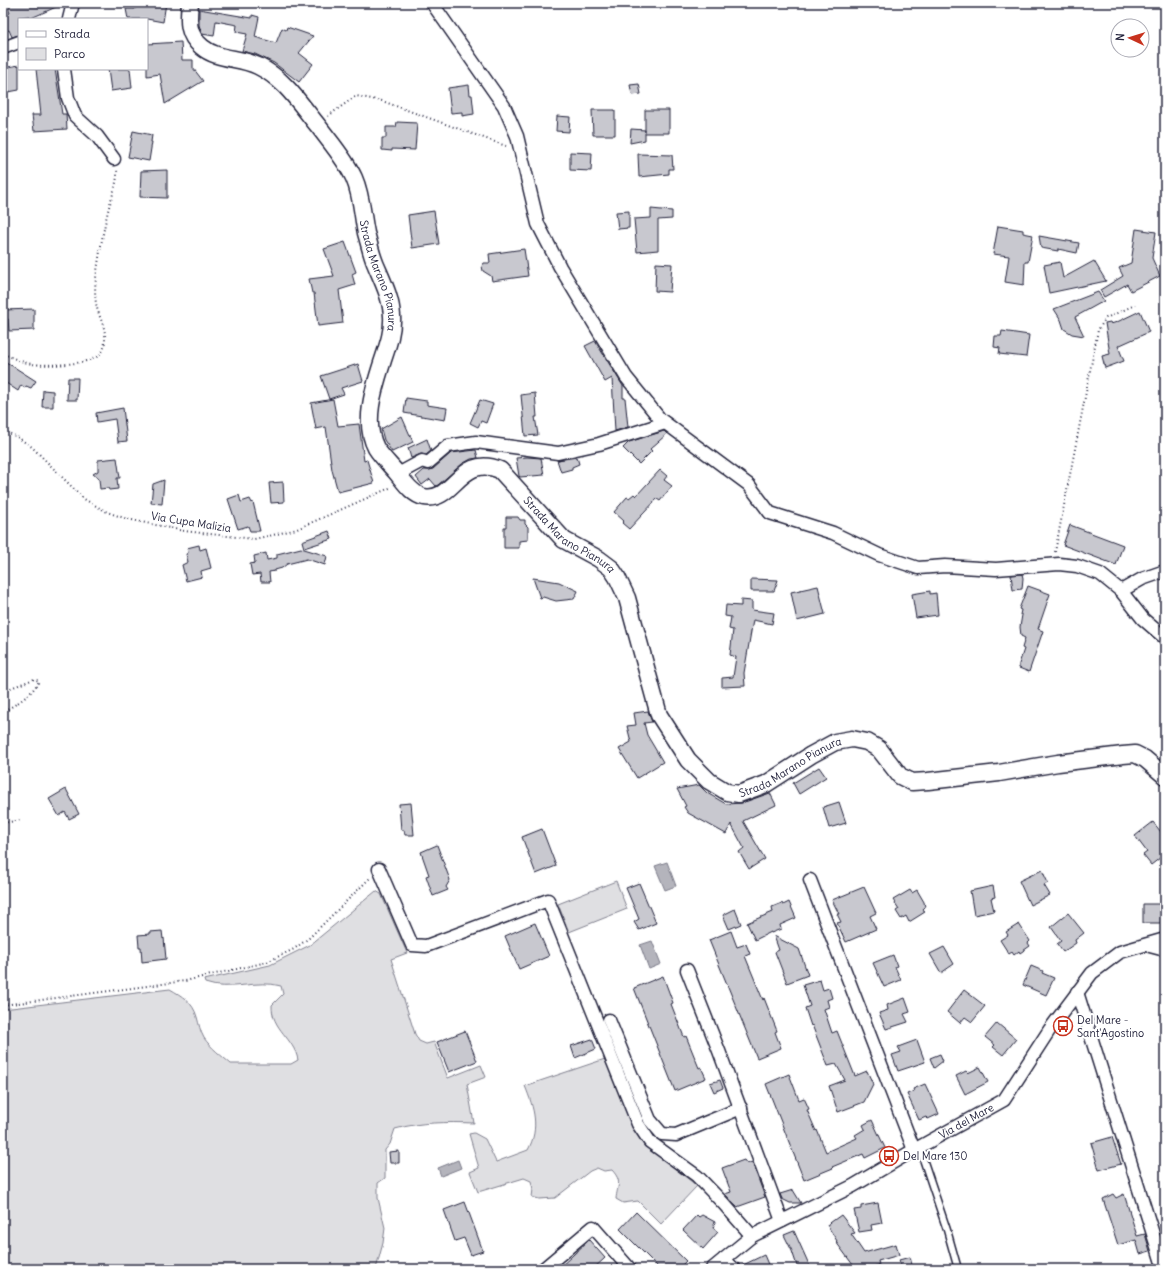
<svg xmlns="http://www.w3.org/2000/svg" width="1168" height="1272" viewBox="0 0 1168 1272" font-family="Delius,sans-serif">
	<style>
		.green { fill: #dfdfe2; stroke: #80808e }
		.water { fill: #b4b4bc; stroke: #7a7a88 }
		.building { fill: #c8c8cf; stroke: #22223b }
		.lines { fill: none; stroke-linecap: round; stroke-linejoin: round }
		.lane-casing { stroke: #22223b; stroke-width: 9 }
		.street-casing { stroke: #22223b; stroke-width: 15 }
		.secondary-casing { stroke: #22223b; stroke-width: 19 }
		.path { stroke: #22223b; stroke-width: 2; stroke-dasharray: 1 3; stroke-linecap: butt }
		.lane { stroke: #fff; stroke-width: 6 }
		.street { stroke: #fff; stroke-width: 12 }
		.secondary { stroke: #fff; stroke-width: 16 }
		.labels { text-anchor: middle; stroke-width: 4; stroke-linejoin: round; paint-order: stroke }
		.street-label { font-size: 11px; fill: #22223b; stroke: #fff }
		.poi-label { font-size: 11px; fill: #22223b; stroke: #fff; text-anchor: start }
	</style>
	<rect width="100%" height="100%" fill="#fff"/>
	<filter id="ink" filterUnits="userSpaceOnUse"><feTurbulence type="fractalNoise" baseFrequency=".025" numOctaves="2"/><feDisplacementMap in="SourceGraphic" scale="8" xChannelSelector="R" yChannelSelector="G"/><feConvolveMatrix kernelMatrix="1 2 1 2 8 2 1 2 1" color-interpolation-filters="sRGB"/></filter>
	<g filter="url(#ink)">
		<path class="green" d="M616,881L627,909L569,932L558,904Z
			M376,891L381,894L407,953L391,959L415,1034L419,1041L426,1044L434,1042L448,1078L481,1065L486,1077L467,1084L474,1123C447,1122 420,1122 395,1129L390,1144L385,1150V1178L378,1183V1198L385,1228L383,1243L376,1269H3V1009L170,989C182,996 193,1002 197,1017C199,1024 200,1031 204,1038C211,1048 222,1056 231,1064H291L298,1060C294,1038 271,1029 272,1005L283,994L281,986C257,979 229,992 205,983L204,980L270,965L310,945Z
			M605,1059L653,1151L697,1186L661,1224L638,1201L623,1203L616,1199C617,1186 623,1182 612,1170L604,1171L597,1168L590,1171L555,1198L539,1199L532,1197L533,1189L531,1181L524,1178L478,1192L470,1172L479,1168L469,1134L474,1133L485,1139L496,1162L528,1150C540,1128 534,1108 525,1086Z"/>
		<path class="water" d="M667,862L676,886L665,890L655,866Z
			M652,941L661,964L649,969L640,945Z
			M458,1160L461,1168L441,1176L438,1168Z"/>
		<path class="building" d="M6,3H65L29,19V16L19,17V35L12,37L9,30L6,31L3,24V16L10,13Z
			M146,3H166L163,22L147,19H128L126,9H135L136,5H146Z
			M199,9L252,18V15L259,17L255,37L276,43L282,28L286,30L287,27L313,36L299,53L313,64L299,82L274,63L255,54L242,51L247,34L236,32L237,25L216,21L214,36L202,34L199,25Z
			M181,42L182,60H193V68L203,81L165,104L160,74L147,76V44Z
			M19,65V90L3,93V68Z
			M36,69H55L62,114H66L67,129L34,131L32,115H41Z
			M108,69H130L132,88L111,91Z
			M639,84L641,94L632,95L630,85Z
			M469,85L470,95H472L474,114L462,116V112L451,113L448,88Z
			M592,110H615V135H593Z
			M645,110H669V133H645V140L630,143L631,129L645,130V132Z
			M557,116L570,117L569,132L556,131Z
			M397,122L417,123L415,150L392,149V151L382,150V138H386V127H396Z
			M133,131L152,135L151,142H152L149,161L128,157Z
			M570,152L592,153L591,171L570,170Z
			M638,154L672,155L673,169H669V174L639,177Z
			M167,170V198L140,197L141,171Z
			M651,209L672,211V219L658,220V250L637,252L634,219L651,218Z
			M434,211L439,244L412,248L408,215Z
			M629,211V228L618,229L616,212Z
			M998,226L1023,230V233L1033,235L1028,262H1025L1024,285L1005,282L1009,256L993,254Z
			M1136,229L1156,232L1152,258L1160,276L1131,291L1127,284L1104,297L1100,290L1123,276L1119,268L1131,263Z
			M1039,236L1079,243L1077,253L1058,249V251L1041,248Z
			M345,242L356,272L352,274L355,285L339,290L343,323L318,326L314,293H312L309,279L334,276L324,249Z
			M524,249L528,276L492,281L491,276L483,271L482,266L484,263H490L489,254Z
			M1094,261L1106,281L1049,293L1044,265L1060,262L1063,278Z
			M656,263L672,264L670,292L655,291Z
			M1098,292L1104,301L1075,317L1084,336L1072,334L1064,329L1061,320L1054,309Z
			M34,309V330L9,331L8,319H3V310Z
			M1140,311L1149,332L1118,346L1124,361L1105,368L1102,356L1110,354L1105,323L1110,322L1111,324L1117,322Z
			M1002,331L1029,335L1026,357L999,354L1000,348L994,347L995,336H1001Z
			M595,341L623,386V398H625L628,427L615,431L612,378L605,382L585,346Z
			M3,360L36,381L31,388L26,386L25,388L21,385L18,391L3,381Z
			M358,364L363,381L341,388L344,394L329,399L321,376Z
			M68,378H78L77,400H67Z
			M43,390L53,391V407H42Z
			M535,393L537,417H535L538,435L525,436L521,395Z
			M406,398L427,401V405L447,408L445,420L404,413Z
			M333,399L338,426L359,424L364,461L367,460L374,483L338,492L332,470L326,427L316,429L311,403Z
			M480,400L493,404L486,423L481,421L478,427L470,423Z
			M123,408L127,441L118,442L115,419L97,422L96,413Z
			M402,417L413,442L392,452L384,440L381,429Z
			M664,431L667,434L650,449L652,451L639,464L623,448L629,442Z
			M427,439L431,451L426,455L421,454L411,458L408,448Z
			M476,450L478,458L471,459L462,464L438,485L436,486L430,479L422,485L416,477L424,470H429L433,469L451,453Z
			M527,457L541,458L544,475L520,477L519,476L516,458Z
			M577,457L579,464L572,467V469L561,472L557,460Z
			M117,458L120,478H117L118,489L109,490L108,488L100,489L99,479L93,474L98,471V460Z
			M660,470L667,476L664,480L672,486L660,501L657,499L629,529L622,523L624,521L614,512L627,497L629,498L634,494L636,496Z
			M164,480L162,504L151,503L153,484Z
			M283,482L284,502L271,503L269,483Z
			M239,495L241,502L250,499L252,503L253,502L260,531H250L248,526L238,529L228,499Z
			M506,517H518L520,520H525V524L528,527V540L519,541V548H504V527H506Z
			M1070,525L1123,545L1116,565L1063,545Z
			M329,531L332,539L304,548L302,541Z
			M199,545L200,550L206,548L211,568L201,571L202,577L186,581L182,565L188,562L186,554L188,553L187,548Z
			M301,548L327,556L325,565L307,559L287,564L282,568L275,570V571L269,572L270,582H261L260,574L252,575L250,564L255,563L254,556L266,553L267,560L277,558V554Z
			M1022,574L1023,578L1022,589L1013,590L1011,575Z
			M533,578L559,582L578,591L574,599L556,601L543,597L540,598Z
			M751,579L778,580L774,591H751Z
			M818,586L825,614L797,621L791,592Z
			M1028,586L1050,594L1038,629L1043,631L1029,672L1019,668V664L1024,649L1022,648L1025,638L1021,636L1020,627L1022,615H1020L1021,610L1019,609Z
			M930,591V594L936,593L938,615L916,618L912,594Z
			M741,600L752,601V610L774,613L772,624L753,620L744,673L745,686L722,687V678L733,677L736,657L730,655L733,630L729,629L731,617L725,616L726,605L741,606Z
			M648,711L652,722L644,723L647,735L663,762L637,778L619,749L631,742L627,726L636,725L634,713Z
			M819,767L826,777L799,794L793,783Z
			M699,785L707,793L726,804L742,803L770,793L776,805L743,821L765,859L749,869L739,852L744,848L731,824L726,834L688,813L684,807L686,806L677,789Z
			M66,789L79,814L69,819L65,812L59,816L49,799Z
			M839,802L846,823L829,828L823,807Z
			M411,803L414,835H405L404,830H401L399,804Z
			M1153,822L1165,837V854L1151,865L1143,855L1147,852L1135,836Z
			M542,829L556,866L536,874L522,837Z
			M437,845L450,880L446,887L448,890L433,896L426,876L429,875L421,852Z
			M1042,870L1048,883L1044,885L1050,895L1030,905L1019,881Z
			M639,883L656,923L639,930L634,922L639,919L626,888Z
			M993,886L995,897L991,898L994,911L974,915L970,891Z
			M864,887L876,913L870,916L876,929L846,942L837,923L841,922L837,914H839L832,900Z
			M910,890L912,893L917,890L924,902L925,907L923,909L925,912L909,922L906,916L901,919L896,911L899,909L893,900Z
			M789,902L796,918L780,925L781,929L771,933V932L755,940L747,923L773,912L772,907L782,903L783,905Z
			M1143,904H1165V923H1143Z
			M735,909L741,924L729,929L723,915Z
			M1068,913L1084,933L1075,940L1076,943L1063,952L1057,944L1061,941L1051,927Z
			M535,923L549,956L519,969L505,936Z
			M1019,924L1030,941L1028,943L1030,946L1020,953L1019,951L1014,955L1012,952L1009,954L1000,940L1008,935L1006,932Z
			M162,931L163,939L164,938L166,959L142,962L141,947H139L138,935L150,934V932Z
			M731,931L737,947L746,944L750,954L745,956L763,1000L764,998L777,1031L775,1032L781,1048L757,1058L709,940Z
			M774,936L799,949L808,975L787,983L775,952L779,950Z
			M944,947L954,964L941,973L930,954Z
			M893,955L897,966L895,967L901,980L884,987L873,963Z
			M1031,966L1043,971L1042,973L1054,978L1046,995L1023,985Z
			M663,976L673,1003L671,1004L684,1037L686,1036L699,1068L701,1067L706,1078L675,1091L634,988Z
			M820,980L823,990L829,988L832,998L827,1000L829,1007L824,1009L832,1033L837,1031L855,1076L867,1071L873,1084L864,1102L838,1112L829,1086L845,1080L836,1064L828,1066L812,1025L811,1026L805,1008L810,1006L803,985Z
			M964,990L985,1006L972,1022L965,1017L960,1023L947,1012Z
			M905,998L910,1012L904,1014L908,1022L886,1029L879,1013L888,1010L887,1005Z
			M997,1023L1016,1039L1003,1055L993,1047L995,1045L985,1037Z
			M465,1031L477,1061L449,1072L437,1042Z
			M592,1039L596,1049L575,1058L571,1046Z
			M917,1040L925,1062L898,1071L892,1055L901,1052L898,1047Z
			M940,1054L943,1061L934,1068L930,1058Z
			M980,1067L988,1082L965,1094L956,1076L966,1071L968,1073Z
			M789,1074L799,1100L804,1098L809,1109L807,1110L816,1131L817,1130L826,1152L857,1138L855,1135L865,1129L863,1125L872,1120L885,1148L865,1158L863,1154L832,1167L833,1168L804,1180L766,1084Z
			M720,1080L723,1088L714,1092L710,1083Z
			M925,1084L939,1114L928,1119L926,1117L919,1120L907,1094L914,1091L913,1089Z
			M1112,1137L1121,1164L1099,1170L1091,1143Z
			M399,1151V1163H390L389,1152Z
			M744,1160L747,1164L752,1162L765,1197L737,1207L725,1194L731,1192L722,1168Z
			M793,1190L801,1203H790L782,1199L780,1194Z
			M1113,1194L1116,1198L1124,1194L1137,1236L1145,1234L1150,1251L1140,1254L1136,1240L1118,1245L1103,1199Z
			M465,1202L483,1251L471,1255L464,1238L455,1241L444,1210Z
			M878,1203L882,1223L871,1225L872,1230L859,1232L854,1210L861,1209V1206Z
			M636,1212L686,1261L678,1269H660L620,1229Z
			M697,1215L699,1217L702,1215L715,1222L713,1228L718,1232L703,1249L683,1230Z
			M841,1215L855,1233L851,1234L864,1253L896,1244L899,1255L878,1261L879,1265L875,1266L876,1269H856L836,1242L837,1241L827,1225Z
			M794,1231L811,1269H798L792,1251L784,1235Z
			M589,1240L605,1258L593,1269H558Z
			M764,1255L770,1269H741V1266Z
			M910,1257L913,1269H901L899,1260Z"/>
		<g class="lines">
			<defs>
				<path id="lane" d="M919,1147L947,1230L958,1269"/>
				<g id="street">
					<path d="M432,3L504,106L517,136L538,224L560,267L626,377L660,419L749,485L770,513L833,533L879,555L918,568L945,566L996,569L1059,564L1077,566L1100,574L1121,591L1143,619L1165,638"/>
					<path d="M69,19L73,3"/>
					<path d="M3,48L19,42"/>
					<path d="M64,69L68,98L75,116L97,136L114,159"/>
					<path d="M398,474L422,461L428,463L448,446L476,442L558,453L599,444L665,423"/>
					<path d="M1121,591L1142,579L1165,571"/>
					<path d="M379,869L412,945L426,946L548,900L638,1124L650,1142L697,1176L724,1204L752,1236"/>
					<path d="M810,880L914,1150"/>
					<path d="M1146,945L1165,950"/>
					<path d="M687,970L719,1051L782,1221"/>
					<path d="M1077,992L1164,1269"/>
					<path d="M609,1020L650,1120L662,1134L676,1135L741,1108"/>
					<path d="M724,1259L734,1269"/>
					<path d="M543,1269L593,1227L630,1269"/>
					<path id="s1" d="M712,1269L752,1236L853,1186L914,1150L1004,1100L1050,1029L1092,973L1120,952L1165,939"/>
				</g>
				<g id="secondary">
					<path id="s2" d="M190,3C188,21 187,35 202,47C217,60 240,57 258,66C285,79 300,104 319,127C331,143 346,160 354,178C362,196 362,214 366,233C369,243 371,253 375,263C382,280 391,297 392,316C393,331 388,345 383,360C375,385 362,422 376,448C381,456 389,464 396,472C403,480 412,495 424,497C454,503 460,453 500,470L564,540L599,559L611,568L617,577L627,598L659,715L688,760L709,781L727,792L739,794L766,784L811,755L835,742L852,739L867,742L879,749L900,776L912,782L928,781L999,773L1058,763L1123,755L1135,754L1145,759L1165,776"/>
				</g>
			</defs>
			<use href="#lane" class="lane-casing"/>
			<use href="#street" class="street-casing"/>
			<use href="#secondary" class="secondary-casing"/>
			<path class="path" d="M328,116L356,96L382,101L506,146
				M3,354C13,358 22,362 32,364C47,366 86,365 98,356C103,353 105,346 105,340C106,328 100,319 97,308C94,296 95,283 97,271C100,251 103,231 108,211C111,198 118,183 117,170
				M3,430L17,437L32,447L84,499L107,512L127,519L184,531L254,539L273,535L297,529L392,487
				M1055,552L1098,330L1106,318L1135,305
				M3,691L34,679L39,681C31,696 16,704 3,712
				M3,823L21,820
				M3,1005L185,981L267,962L294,949L309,938L371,877"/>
			<use href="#lane" class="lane"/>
			<use href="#street" class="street"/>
			<use href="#secondary" class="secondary"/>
		</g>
	</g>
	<defs>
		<symbol id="bus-ring" viewBox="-11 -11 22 22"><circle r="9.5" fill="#fff" stroke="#c8321e" stroke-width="1.5"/><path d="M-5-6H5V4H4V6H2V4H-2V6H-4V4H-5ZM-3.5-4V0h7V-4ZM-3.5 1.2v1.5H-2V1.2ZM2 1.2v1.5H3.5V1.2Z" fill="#c8321e"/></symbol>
	</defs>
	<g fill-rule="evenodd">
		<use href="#bus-ring" x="1052" y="1015" width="22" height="22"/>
		<use href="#bus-ring" x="878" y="1145" width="22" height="22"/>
	</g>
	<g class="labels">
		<g class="street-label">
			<text dy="4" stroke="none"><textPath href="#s2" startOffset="358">Strada Marano Pianura</textPath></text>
			<text transform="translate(191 522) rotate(9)" y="4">Via Cupa Malizia</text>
			<text dy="4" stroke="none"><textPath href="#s2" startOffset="788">Strada Marano Pianura</textPath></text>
			<text dy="4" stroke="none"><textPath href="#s2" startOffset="1172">Strada Marano Pianura</textPath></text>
			<text dy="4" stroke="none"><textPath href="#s1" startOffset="295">Via del Mare</textPath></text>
		</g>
		<g class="poi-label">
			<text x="1077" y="1024">Del Mare -<tspan x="1077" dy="13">Sant'Agostino</tspan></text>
			<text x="903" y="1160">Del Mare 130</text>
		</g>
	</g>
	<rect width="1168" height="1272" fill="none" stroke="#fff" stroke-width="16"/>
	<rect x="8" y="8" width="1152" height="1256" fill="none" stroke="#22223b" stroke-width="1.5" filter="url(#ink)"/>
	<rect x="18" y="18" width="130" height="52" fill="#ffffff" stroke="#a7a7b1"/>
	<rect x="26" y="31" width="20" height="6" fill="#ffffff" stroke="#a7a7b1"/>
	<text x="54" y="38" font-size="12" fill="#22223b">Strada</text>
	<rect x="26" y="48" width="20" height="12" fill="#dfdfe2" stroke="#a7a7b1"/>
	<text x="54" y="58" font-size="12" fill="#22223b">Parco</text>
	<g transform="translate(1130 38) rotate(274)"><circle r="19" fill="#ffffff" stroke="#a7a7b1"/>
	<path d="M0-3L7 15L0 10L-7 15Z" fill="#c8321e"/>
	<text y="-6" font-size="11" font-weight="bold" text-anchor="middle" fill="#22223b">N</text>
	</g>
</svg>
